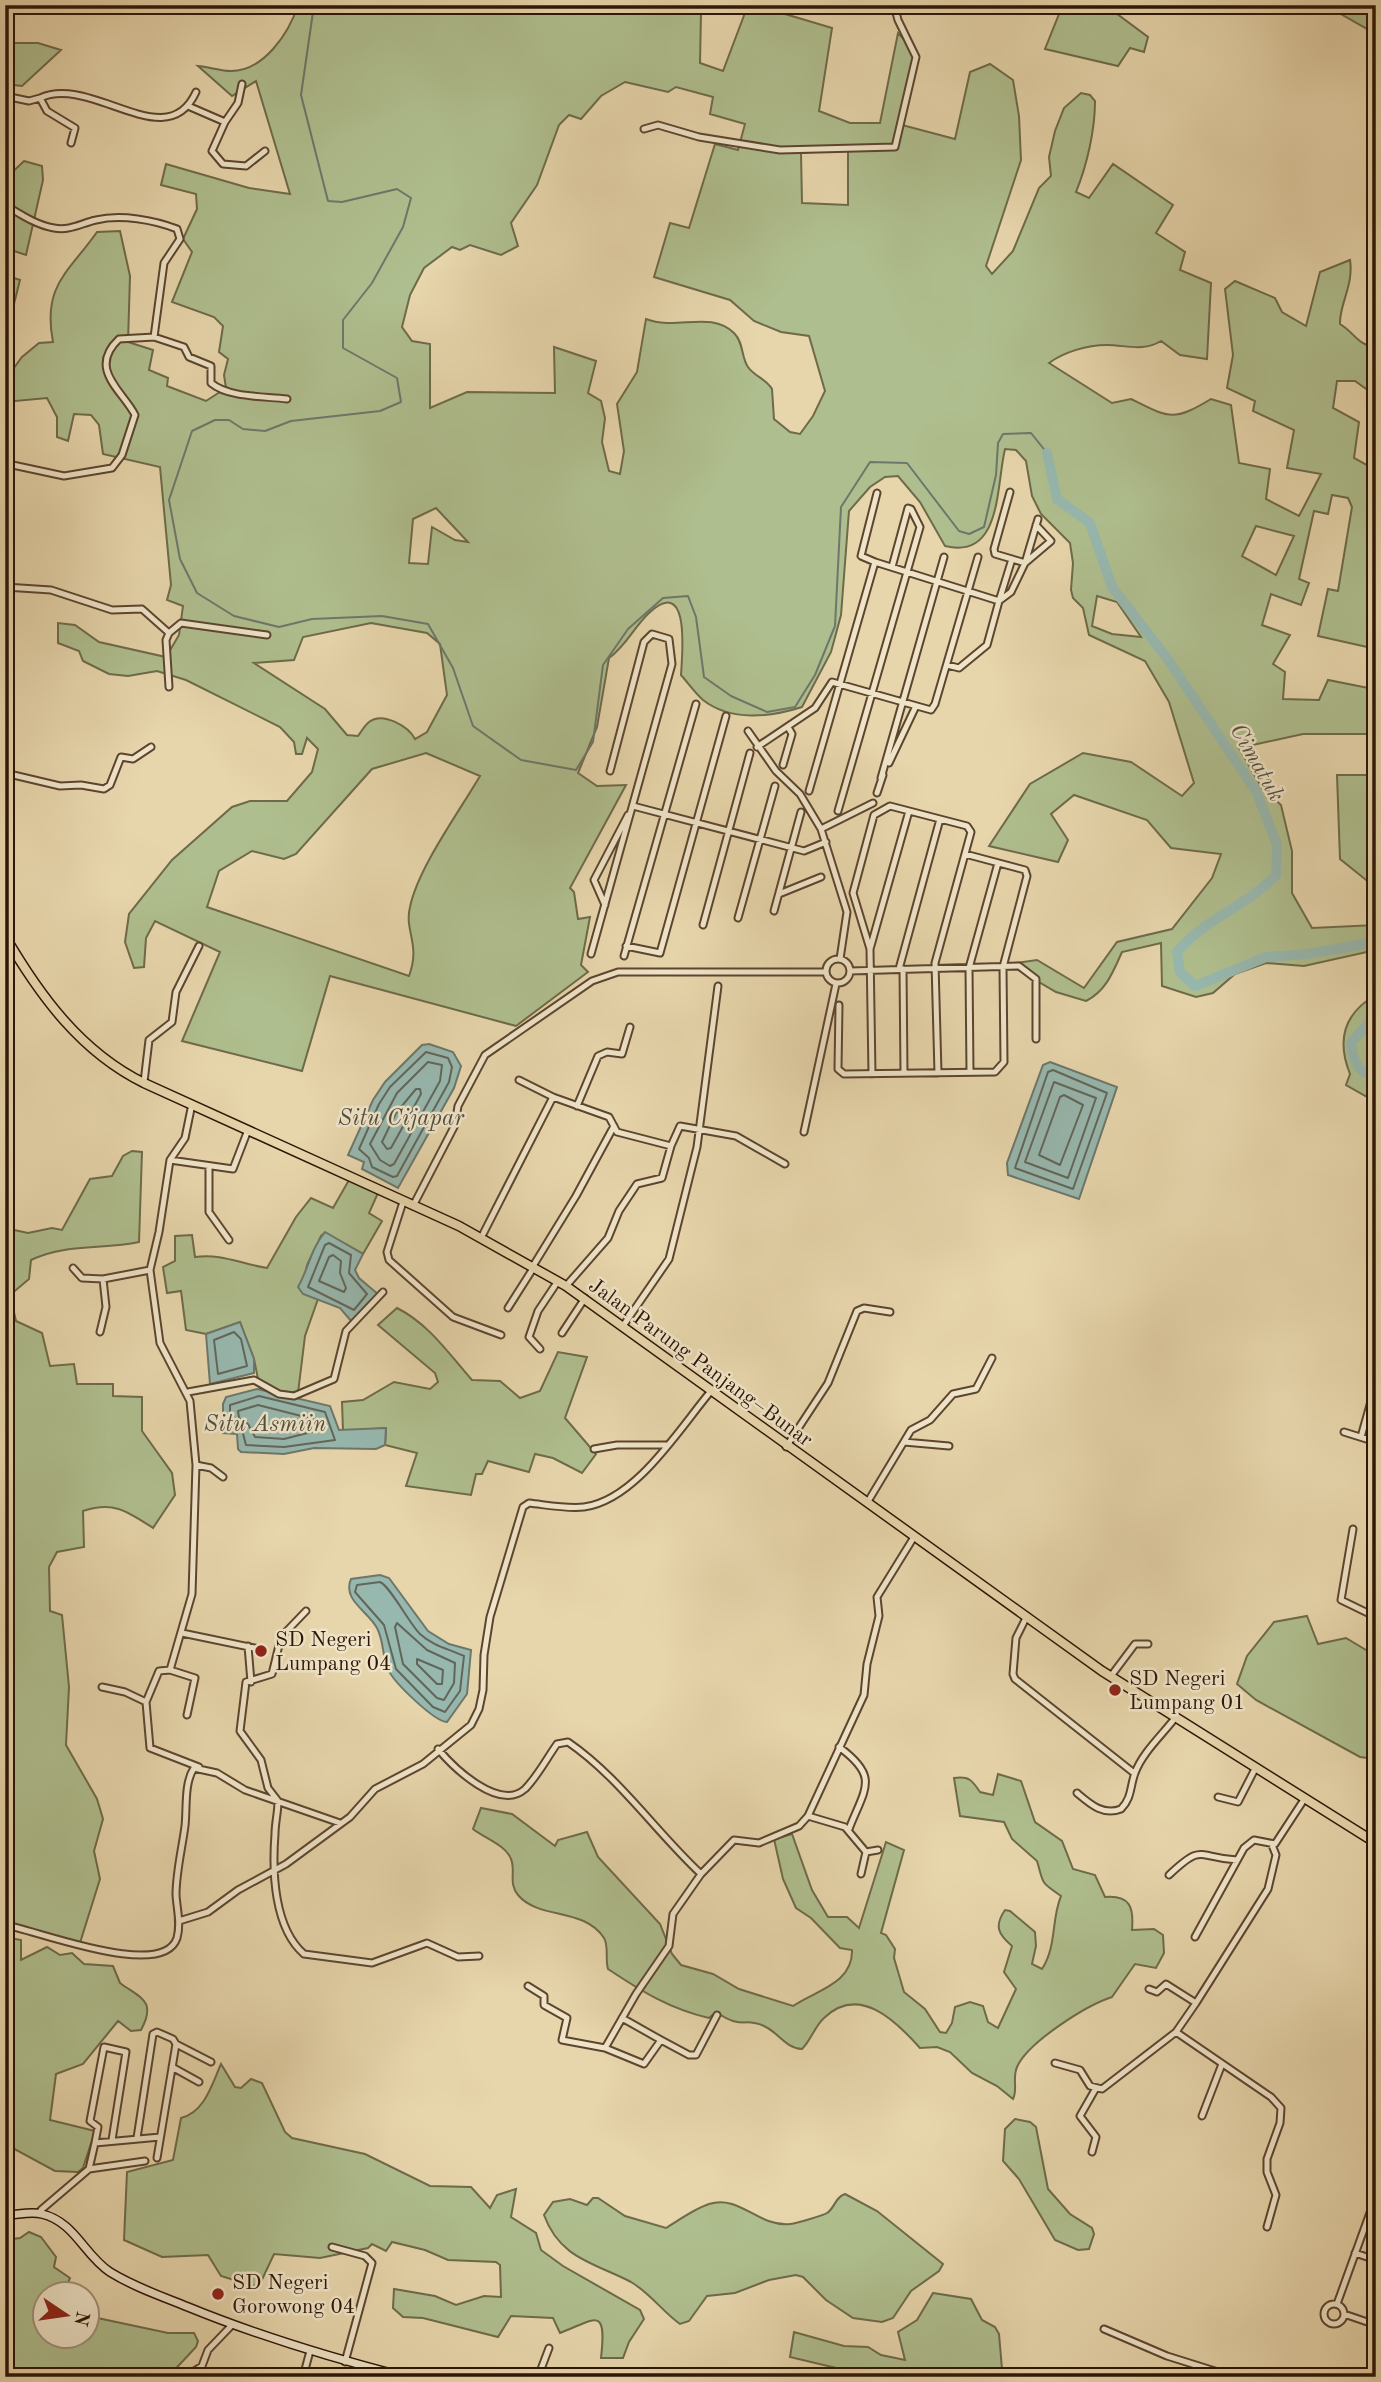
<svg xmlns="http://www.w3.org/2000/svg" width="1381" height="2382" viewBox="0 0 1381 2382" font-family="'Old Standard TT',serif">
	<style>
		.green { fill: #afbe8e; stroke: #6e6a4a; stroke-width: 2; fill-rule: evenodd }
		.water { fill: #97b8af; stroke: #6d776b; stroke-width: 2 }
		.lines { fill: none; stroke-linecap: round; stroke-linejoin: round }
		.shore { stroke: #62665a; stroke-width: 2 }
		.stream { stroke: #6d776b; stroke-width: 2 }
		.river { stroke: #97b8af; stroke-width: 10 }
		.street-casing { stroke: #5c452f; stroke-width: 9 }
		.secondary-casing { stroke: #2d1506; stroke-width: 10 }
		.primary-casing { stroke: #2d1506; stroke-width: 11 }
		.street { stroke: #efe4c8; stroke-width: 5 }
		.secondary { stroke: #efe4c8; stroke-width: 7 }
		.primary { stroke: #e7d5ab; stroke-width: 8 }
		.poi-dot { fill: #8f2418; stroke: #efe4c8; stroke-width: 2.5 }
		.labels { text-anchor: middle; stroke-width: 5; stroke-linejoin: round; paint-order: stroke }
		.street-label { font-size: 21px; fill: #2d1506; stroke: #efe4c8 }
		.poi-label { font-size: 21px; fill: #2d1506; stroke: #efe4c8; text-anchor: start }
		.water-label { font-size: 23px; font-style: italic; fill: #524e41; stroke: #efe4c8 }
	</style>
	<rect width="100%" height="100%" fill="#e7d5ab"/>
	<filter id="stains"><feTurbulence type="fractalNoise" baseFrequency=".00286" numOctaves="4"/><feColorMatrix values="0 0 0 0 .2 0 0 0 0 .09 0 0 0 0 .02 0 0 0 .5 -.17"/></filter>
	<radialGradient id="worn" r=".72"><stop offset=".6" stop-color="#630" stop-opacity="0"/><stop offset="1" stop-color="#630" stop-opacity=".3"/></radialGradient>
	<path class="green" d="M298,5H689L701,11L700,63L723,71L748,5H755L832,28L819,111L850,123H880L898,33L914,50L902,125L955,139L970,72L990,64L1013,80L1019,116L1021,160L986,266L992,274L1013,251L1039,188L1051,176L1049,157L1055,131L1064,108L1081,93L1090,95L1095,101C1095,130 1087,165 1076,192L1089,198L1113,164L1173,205L1156,233L1185,252L1180,270L1211,283L1207,359L1180,355L1161,341C1143,352 1126,345 1107,345C1087,345 1064,352 1049,363L1112,403L1131,399C1169,418 1173,422 1211,399L1231,405L1239,463L1270,469L1266,499L1299,516L1321,474L1287,468L1294,430L1253,411L1255,401L1227,388L1233,355L1225,289L1235,281L1275,298L1282,312L1306,326L1320,272L1350,260C1354,285 1339,305 1340,324C1355,333 1357,345 1376,347V396L1355,381H1337L1333,408L1359,422L1354,458L1376,470V649L1318,636L1328,589L1338,591L1352,507L1348,498L1332,495L1328,514L1314,511L1299,579L1309,583L1301,605L1271,594L1262,625L1290,635L1273,664L1285,672L1283,699L1319,700L1328,680L1373,689L1376,684V766L1367,734H1303L1239,748L1262,788L1281,805L1292,851V893L1312,928L1376,925V950L1304,966L1266,963L1235,974L1213,993L1196,997L1162,986L1161,943L1122,952C1113,972 1106,991 1086,1001L1056,992L1008,964L1037,960L1084,988L1117,942L1172,929L1212,878L1221,854L1171,848L1147,820L1074,795L1051,814L1068,840L1058,862L989,846L1030,784L1083,753L1131,762L1182,796L1194,783L1169,702L1145,661L1089,635L1083,608L1073,598L1071,590L1073,563L1070,543L1041,514L1032,496L1026,461L1016,450L1005,449C996,486 1002,560 945,546L920,502L898,476L885,477L870,487L849,511L841,615L831,652L802,707C771,717 731,722 703,700C695,693 688,683 681,675C682,656 691,574 649,613C634,627 626,646 609,658L597,727L578,773L597,786L626,785L570,888L574,892L578,919L590,917L581,965L588,972L516,1026L330,976L302,1071L182,1041L220,952L155,921L146,938L144,967L134,968L125,942L129,914L172,860L232,807L250,801H287L312,772L318,749L307,738L302,754H296L294,742L280,727L186,680L157,671L128,676L109,674L83,661L79,651L58,643V623L75,625L99,642L166,657L179,635L183,606L167,600L171,585L160,467L103,454L99,425L91,415L74,414L68,441L57,437V417L47,398L5,402V380L22,357L39,343L53,342C42,285 69,272 97,232L120,231L130,276L128,342L153,350L149,370L168,378L167,386L206,401L226,388L224,375L228,359L219,352L223,326L214,317L172,302L192,252L183,239L197,209L196,194L161,185L166,164L249,188L290,194L256,81L232,96L198,66C209,67 221,71 231,71C264,71 289,33 298,5ZM625,82L668,92L676,87L713,97L710,114L745,124L738,150L715,144L689,228L670,223L654,277L730,300L754,321L781,332L809,336L825,391L813,416L800,434L790,432L774,419L772,389C766,379 754,376 748,367C741,357 744,343 734,333C710,310 677,331 646,319L637,372L617,404L624,451L620,474L609,471L602,442L605,418L601,401L588,393L596,361L554,347L555,393L467,392L430,408V344L412,341L402,327L410,295L424,268L452,247L460,250L470,245L501,255L518,246L511,223L537,185L559,125L569,115L581,119L601,96ZM848,149V205L802,203L801,153ZM436,508L468,542L455,540L432,527L428,564L409,563L413,519ZM1256,526L1294,536L1276,575L1242,556ZM1097,596L1117,602L1141,637L1112,634L1092,626ZM371,623L427,633L440,644L447,695L427,732L415,739C409,727 383,711 369,722C365,725 361,732 358,736L347,735L325,709L254,663L294,660L303,637ZM426,753L480,776C459,812 418,868 410,907C404,931 421,944 409,976L207,907L219,871L252,851L284,859L296,854L372,769Z
		M1031,5H1105L1148,37L1144,52L1130,48L1118,66L1045,49L1059,14Z
		M1325,5H1376V34Z
		M14,9L12,43H38L61,50L22,86L5,84V11Z
		M24,161L42,166L43,180L26,255L8,249L5,255V179Z
		M5,275L20,280L9,324L5,323Z
		M1337,775H1376V888L1340,859Z
		M1376,995V1102L1346,1085L1350,1074C1336,1039 1344,1013 1376,995Z
		M132,1151L142,1152L139,1242C103,1250 67,1243 31,1260L29,1279L10,1295L16,1321L42,1333L50,1366L74,1364L77,1384H113V1396L142,1397V1431L172,1473L175,1495L153,1528C127,1511 114,1501 83,1511L84,1547L57,1552L49,1567L50,1611L62,1615L69,1687L66,1745L97,1799L103,1819L94,1851L100,1879L79,1946L5,1928V1228L28,1233L52,1228L62,1230L90,1179L112,1176L123,1156Z
		M349,1180L378,1193L369,1213L382,1221L363,1254L325,1233L321,1236C307,1269 297,1267 318,1299L305,1336L298,1393L260,1389L254,1359L240,1322L206,1334L186,1330L181,1291L167,1293L163,1267L175,1261V1236L192,1235L195,1257C221,1253 241,1264 267,1268L296,1217L311,1198L333,1208Z
		M397,1308C429,1324 449,1354 472,1380L500,1381L520,1398L540,1391L558,1352L587,1357L565,1418L596,1454L582,1473L553,1458L535,1454L529,1472L488,1461L482,1474H476L471,1495L406,1486L417,1453L385,1445L386,1428L343,1431L342,1402L363,1400L394,1382L430,1389L438,1382L435,1373L378,1325Z
		M1307,1616L1318,1644L1346,1638L1376,1656V1759L1360,1757L1256,1700L1237,1684L1247,1656L1274,1622Z
		M998,1774L1021,1781L1035,1822L1062,1841L1073,1869L1095,1875L1105,1897C1130,1895 1134,1907 1132,1930L1154,1929L1163,1935L1164,1953L1156,1968L1135,1964L1112,1997C1087,2005 1028,2042 1017,2067C1012,2078 1018,2090 1013,2099L997,2086L972,2073L950,2052L937,2047L920,2048C896,2021 859,1984 824,2018C815,2026 811,2040 802,2049C785,2048 778,2032 764,2026C745,2017 742,2030 716,2012L709,2018C670,2009 641,1991 608,1969C605,1959 609,1946 604,1938C584,1907 539,1920 518,1895C508,1883 516,1871 511,1859C506,1845 484,1838 473,1829L481,1808L512,1814L555,1846L558,1840L587,1832L598,1857L660,1924L672,1954L681,1965L713,1974L739,1989L793,2006C817,1990 853,1983 852,1950L840,1948L811,1918L796,1908L783,1879L774,1839L792,1834L812,1890L828,1917H847L859,1928L886,1842L904,1850L881,1933L886,1935L895,1949L894,1958L904,1992L925,2009L940,2032L946,2033L952,2023L955,2007L970,2002L983,2006L988,2022L998,2028L1016,1989L1004,1972L1012,1946C998,1934 994,1926 1005,1910L1010,1911L1035,1932L1036,1946L1032,1964L1042,1969C1057,1946 1051,1920 1061,1896C1039,1881 1044,1884 1037,1861L1012,1839L1004,1822L960,1816L954,1778C969,1776 972,1780 980,1792L993,1795Z
		M5,1937L21,1940V1960L47,1947L60,1955L72,1953L84,1964L113,1966L120,1983C140,1998 157,2000 141,2030L131,2031L118,2021L83,2064L56,2074L50,2120L95,2131L83,2168L78,2172L55,2171L5,2144Z
		M221,2064L235,2087L241,2088L251,2079L262,2083L285,2132L292,2138L365,2154L430,2186L471,2187L490,2208L497,2195L516,2189L511,2217L536,2233L541,2250L563,2266L640,2310L644,2319L629,2342L623,2358H601C607,2305 596,2319 560,2333L553,2318L511,2316L498,2337L423,2318L403,2317L393,2308L394,2289L435,2296L456,2305L484,2296L501,2297L500,2265L496,2262L448,2260L425,2250L392,2242L386,2251L372,2244L368,2248L320,2258L274,2254L260,2284L253,2286L221,2276L208,2255L162,2257L124,2240L127,2172L173,2160L181,2118C205,2112 212,2084 221,2064Z
		M1015,2119L1030,2122L1036,2127L1048,2189L1070,2214L1092,2228L1094,2234L1089,2249L1078,2250L1055,2240L1019,2179L1003,2161L1005,2129Z
		M845,2194L877,2211L943,2264L939,2271L911,2291L893,2318L882,2322L853,2318L826,2300L803,2277L796,2275L769,2280L735,2293L707,2296L689,2321L680,2324C663,2312 650,2293 631,2282C595,2263 560,2259 544,2215L553,2202L570,2199L587,2205L593,2198H598L625,2216L666,2228C679,2220 694,2209 709,2204C739,2194 758,2227 790,2224C795,2224 824,2215 827,2213C835,2208 835,2197 845,2194Z
		M29,2232L41,2237L56,2257L54,2267L70,2278L63,2294H46V2336H88V2316L168,2333H194L198,2341L196,2347L168,2377H5V2240L20,2238Z
		M933,2293L971,2299L982,2320L995,2327L999,2334L1002,2369L999,2377H874L790,2357L794,2332L844,2346L868,2347L881,2355L905,2360L898,2332L917,2320Z"/>
	<path class="water" d="M429,1044L453,1052L461,1066L454,1088L398,1188L362,1169L364,1162L348,1155L373,1100L385,1082L422,1045Z
		M1050,1062L1117,1087L1079,1199L1008,1175L1007,1163L1043,1065Z
		M325,1232L363,1254L355,1270L359,1278L379,1295L352,1322L340,1308L303,1294L298,1287C308,1270 311,1248 325,1232Z
		M240,1322L254,1359V1373L210,1384L206,1334Z
		M257,1389L330,1406L339,1430L386,1428L385,1445L376,1449L314,1448L284,1454L241,1452L238,1449L237,1434L223,1433V1404L226,1397Z
		M380,1575L389,1578L428,1631L449,1644L471,1650L467,1694L447,1722C435,1722 393,1682 388,1669C382,1656 384,1641 377,1628C368,1611 342,1600 351,1579Z"/>
	<g class="lines">
		<path class="shore" d="M426,1052L448,1058L452,1067L449,1082L397,1176L393,1177L372,1167L369,1158L359,1149L379,1104L390,1087Z
			M428,1062L442,1065L440,1081L394,1164L390,1166L380,1160L370,1144L397,1093Z
			M1053,1070L1107,1093L1073,1189L1015,1168L1048,1072Z
			M1054,1082L1096,1098L1068,1178L1025,1162Z
			M416,1089H420L421,1094L391,1148L387,1149L382,1142L396,1113Z
			M1064,1095L1083,1105L1060,1165L1039,1155L1060,1097Z
			M329,1243L351,1255L349,1273L367,1294L354,1310L308,1287L325,1245Z
			M333,1255L341,1261L340,1273L346,1288L344,1292L319,1281L329,1257Z
			M234,1332L241,1339L247,1366L218,1374L214,1340Z
			M259,1396L325,1412L335,1440L284,1447L246,1445L242,1430L230,1425V1405Z
			M258,1405L317,1420L319,1430L284,1439L255,1437L248,1424L239,1418L238,1411Z
			M380,1582C390,1586 409,1623 420,1634C433,1646 449,1649 464,1656L460,1691L445,1712L433,1707L396,1669L384,1625L355,1592L357,1585Z
			M397,1623L427,1650L455,1663L454,1683L444,1700L437,1698L403,1664L395,1627Z
			M417,1659L443,1670L442,1684H437L417,1664Z"/>
		<path class="stream" d="M314,5L301,95L328,201L342,202L397,189L411,198L403,227L372,283L343,320V348L397,378L401,402L380,411L291,421L265,431L243,429L229,420H215L192,431L169,500L180,559L197,593L234,616L279,627L312,619L382,616L428,624L453,668L473,726L521,760L576,770L593,742L603,665L628,629L663,598L688,596L696,617L704,677L731,696L767,712L795,707L815,675L835,626L841,507L870,462L907,463L959,531L969,534L984,527L996,475L998,443L1003,434L1031,433L1047,453"/>
		<path class="river" d="M1047,453L1057,499L1090,523L1112,587L1167,658L1257,793L1277,845L1276,875C1245,907 1202,921 1177,952L1180,972L1195,986L1266,957L1307,954L1376,942
			M1376,1015L1351,1043C1353,1060 1357,1073 1376,1077"/>
		<defs>
			<path id="street" d="M702,5H723
				M5,96L29,101L40,98L47,111L75,128L71,143
				M40,98C91,74 167,157 196,92
				M188,106L225,122L212,151L223,164L246,166L265,151
				M225,122L238,103L242,84
				M644,129L658,125L699,137L780,150L895,147L916,57L898,20L894,5
				M5,205C20,214 36,225 54,228C70,231 82,223 96,220C121,214 154,220 177,229L180,239L164,263L154,337L184,347L189,357L211,366V383C229,398 264,396 287,399
				M5,466L8,464L64,476L112,468L122,455L135,415C123,391 87,369 119,339L154,337
				M1010,492L994,549L995,554L1012,559
				M875,562L861,556L877,493
				M5,587L51,590L112,610L142,609L169,633
				M947,665L959,668L987,645L999,601L1011,592L1025,563L1038,519
				M169,687L166,640L169,633L181,623L267,635
				M748,731L776,771L800,794L821,829L847,912L840,959
				M757,747L815,708L832,682L931,710L935,704L978,557
				M889,763L916,706
				M783,765L792,734L788,727
				M5,773L60,786L81,785L104,789L110,785L121,757L133,759L151,747
				M881,778L944,557
				M809,791L875,562L999,601L1012,559L1025,563L1051,541L1036,525
				M877,793L883,775
				M633,806L804,851L826,842
				M838,811L920,527L911,509L908,508L892,567
				M821,829L873,803
				M779,894L821,877
				M605,905L594,880L628,815
				M774,911L801,812
				M738,918L775,786
				M703,925L750,753
				M626,946L660,953L726,716
				M870,949L853,893L874,815L890,806L967,826L971,832L935,963L938,1073
				M591,954L672,664L669,639L652,634L644,642L610,771
				M624,956L696,704
				M826 971a12 12 0 1 1 24 0a12 12 0 1 1-24 0Z
				M899,969L940,819
				M903,969L904,1073
				M850,971L1019,966L1036,979V1039
				M839,1005L838,1069L844,1074L995,1072L1004,1062L1003,967L1027,876L1025,870L965,854
				M970,1072L969,968L998,863
				M872,1074L870,949L909,811
				M144,1082L149,1040L172,1022L176,992L199,946
				M553,1097L609,1117L617,1132L671,1146
				M577,1106L598,1056L607,1052L622,1054L630,1027
				M804,1132L836,984
				M170,1160L233,1169L248,1130
				M209,1167V1212L229,1240
				M403,1202L387,1252L389,1260L453,1317L501,1335
				M413,1206L455,1125L458,1106L485,1055L592,981L618,972H825
				M481,1238L553,1097L519,1080
				M533,1266L576,1196L614,1126
				M73,1268L82,1278L103,1279L150,1270
				M566,1286L608,1238L619,1211L637,1184L662,1178L671,1146L680,1126L736,1136L785,1164
				M508,1308L534,1267
				M623,1326L669,1259L697,1147L718,986
				M100,1332L106,1307L103,1279
				M562,1333L585,1298
				M540,1349L529,1337L538,1311L558,1281
				M188,1392L254,1380L279,1394L294,1396L334,1379L346,1331L383,1292
				M1344,1432L1376,1442
				M1361,1437L1375,1387
				M904,1442L949,1446
				M786,1447L828,1383L857,1311L864,1308L890,1312
				M594,1449L617,1445H666
				M196,1465L211,1468L223,1477
				M867,1503L911,1430L930,1420L953,1394L976,1389L992,1358
				M1353,1529L1341,1600L1376,1617
				M306,1611L281,1637L272,1674L246,1682L240,1731L261,1760L268,1788L278,1801C278,1813 275,1823 275,1834C272,1872 274,1928 304,1954L372,1963L427,1943L458,1957L479,1956
				M1027,1616L1016,1638L1013,1674L1015,1679L1134,1773
				M182,1633L259,1649
				M248,1646L251,1682
				M170,1670L192,1594L196,1465L190,1401L160,1343L150,1270L159,1232L170,1160L185,1138L192,1104
				M1111,1676L1135,1644H1148
				M102,1687L125,1692L146,1702
				M187,1715L195,1678L170,1670L159,1671L146,1702L150,1748L199,1767
				M839,1747C880,1777 865,1788 849,1829
				M438,1749C453,1767 499,1812 525,1789C537,1777 547,1758 557,1744L568,1742C619,1777 656,1832 701,1874
				M1077,1793C1090,1804 1103,1816 1121,1809C1132,1798 1130,1786 1135,1773C1142,1753 1163,1734 1175,1718
				M1218,1797L1238,1802L1256,1767
				M808,1816L845,1827L866,1852
				M866,1852L878,1850
				M861,1874L866,1852
				M1169,1875C1204,1842 1197,1858 1237,1860
				M179,1921L208,1912L238,1890L286,1864L350,1817L375,1789L423,1764L471,1725L479,1709L483,1690L484,1655L490,1617L523,1507L529,1503C547,1505 567,1509 584,1507C636,1500 679,1429 711,1391
				M5,1925C36,1930 163,1981 177,1938C181,1923 177,1910 176,1895C176,1872 182,1849 185,1826C187,1808 184,1783 194,1768L217,1773L245,1790L340,1823
				M1195,1937L1244,1848L1254,1840L1275,1844L1305,1798
				M528,1986L544,1996V2005L567,2018L562,2040L605,2048L644,2064L661,2040L689,2055H696L717,2015
				M1149,1989L1157,1992L1166,1984L1196,2003
				M622,2018L661,2040
				M1176,2032L1271,2097L1281,2108L1280,2123L1267,2159V2172L1276,2195L1267,2227
				M176,2044L211,2062
				M605,2048L636,1994L669,1946L673,1914L701,1874L734,1840L759,1843L799,1826L808,1816L864,1695L867,1664L879,1616L877,1597L914,1537
				M1055,2063L1080,2070L1090,2086L1102,2089L1176,2032L1196,2003L1268,1889L1276,1855L1272,1845
				M172,2067L199,2082
				M1202,2116L1222,2064
				M137,2138L153,2034L157,2032L173,2039L176,2044L157,2158
				M95,2143L98,2127L90,2121L104,2047L126,2052L112,2140
				M1092,2152L1096,2137L1080,2116L1096,2088
				M89,2169L95,2143L160,2137
				M41,2210L89,2169L145,2161
				M332,2247L365,2256L372,2263L345,2362
				M1355,2253L1376,2260
				M1337,2304L1376,2196
				M1324 2314a10 10 0 1 1 20 0a10 10 0 1 1-20 0Z
				M1374,2305L1376,2302
				M1344,2314L1376,2325
				M1104,2329L1167,2356L1234,2377
				M185,2377L202,2366L208,2350L232,2325
				M303,2377L310,2351
				M538,2377L549,2348
				M567,2377L568,2372"/>
			<path id="secondary" d="M5,2215C17,2215 31,2211 42,2214C75,2222 84,2255 110,2272C134,2287 161,2296 188,2307C259,2336 332,2358 406,2377"/>
			<path id="primary" d="M5,936C40,996 81,1052 144,1083L459,1226L566,1286L1102,1671L1376,1843"/>
		</defs>
		<use href="#street" class="street-casing"/>
		<use href="#secondary" class="secondary-casing"/>
		<use href="#primary" class="primary-casing"/>
		<use href="#street" class="street"/>
		<use href="#secondary" class="secondary"/>
		<use href="#primary" class="primary"/>
	</g>
	<g class="poi-dot">
		<circle cx="261" cy="1651" r="7"/>
		<circle cx="1115" cy="1690" r="7"/>
		<circle cx="218" cy="2294" r="7"/>
	</g>
	<g class="labels">
		<g class="street-label">
			<text transform="translate(701 1362) rotate(36)" y="7">Jalan Parung Panjang–Bunar</text>
		</g>
		<g class="poi-label">
			<text x="275" y="1646">SD Negeri<tspan x="275" dy="24">Lumpang 04</tspan></text>
			<text x="1129" y="1685">SD Negeri<tspan x="1129" dy="24">Lumpang 01</tspan></text>
			<text x="232" y="2289">SD Negeri<tspan x="232" dy="24">Gorowong 04</tspan></text>
		</g>
		<g class="water-label">
			<text transform="translate(1258 762) rotate(60)" y="8">Cimatuk</text>
			<text x="401" y="1125">Situ Cijapar</text>
			<text x="265" y="1431">Situ Asmiin</text>
		</g>
	</g>
	<rect width="1381" height="2382" fill="none" stroke="#e7d5ab" stroke-width="28"/>
	<rect x="7" y="7" width="1367" height="2368" fill="none" stroke="#2d1506" stroke-width="3.5"/>
	<rect x="14" y="14" width="1353" height="2354" fill="none" stroke="#2d1506" stroke-width="2"/>
	<g transform="translate(66 2315) rotate(103)"><circle r="33" fill="#efe4c8" stroke="#a1917a" stroke-width="2"/>
	<path d="M0-5L12 26L0 18L-12 26Z" fill="#8f2418"/>
	<text y="-10" font-size="19" font-weight="bold" text-anchor="middle" fill="#2d1506">N</text>
	</g>
	<rect width="100%" height="100%" filter="url(#stains)"/>
	<rect width="100%" height="100%" fill="url(#worn)"/>
</svg>
